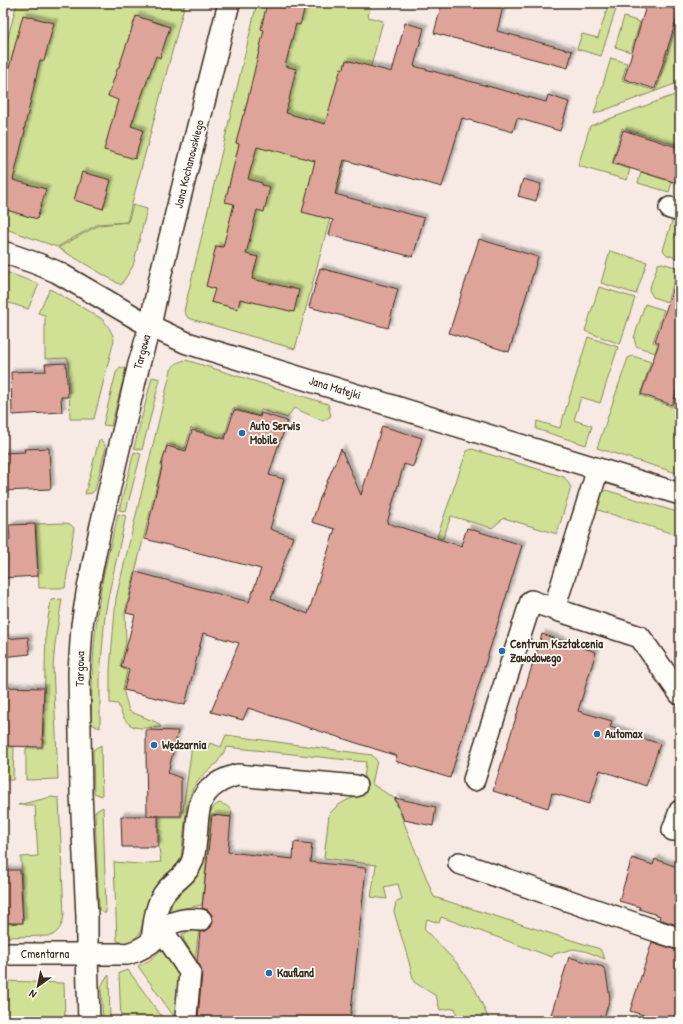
<svg xmlns="http://www.w3.org/2000/svg" width="683" height="1024" viewBox="0 0 683 1024" font-family="'Patrick Hand',sans-serif">
	<style>
		.green { fill: #d0e195; stroke: #86865a }
		.building { fill: #dea49a; stroke: #3b2a1e; filter: url(#shadow) }
		.lines { fill: none; stroke-linecap: round; stroke-linejoin: round }
		.minor-casing { stroke: #3b2a1e; stroke-width: 24 }
		.minor { stroke: #fdfcf7; stroke-width: 21 }
		.poi-dot { fill: #1f6fb2; stroke: #fdfcf7; stroke-width: 1.5 }
		.labels { text-anchor: middle; stroke-width: 3.5; stroke-linejoin: round; paint-order: stroke }
		.street-label { font-size: 12px; fill: #3b2a1e; stroke: #fdfcf7 }
		.poi-label { font-size: 12px; font-weight: bold; fill: #3b2a1e; stroke: #fdfcf7; text-anchor: start }
	</style>
	<defs>
		<filter id="shadow"><feDropShadow dx="3.5" dy="-3.5" stdDeviation="1" flood-color="#0004"/></filter>
	</defs>
	<rect width="100%" height="100%" fill="#f7eae4"/>
	<filter id="ink" filterUnits="userSpaceOnUse"><feTurbulence type="fractalNoise" baseFrequency=".025" numOctaves="2"/><feDisplacementMap in="SourceGraphic" scale="8" xChannelSelector="R" yChannelSelector="G"/><feConvolveMatrix kernelMatrix="1 2 1 2 8 2 1 2 1" color-interpolation-filters="sRGB"/></filter>
	<g filter="url(#ink)">
		<path class="green" d="M17,3H185L127,222L98,224L57,247L3,228V56Z
			M257,3H371L368,17L383,21L295,349L188,318L184,311Z
			M609,3H618L601,56L577,49L582,34L598,38Z
			M629,3H646L644,9L628,5Z
			M680,13V82L656,91Z
			M624,17L640,22L631,52L615,47Z
			M611,58L627,63L622,80L656,91L594,114Z
			M680,93V146L622,128L612,164L630,169L627,180L578,166L590,126Z
			M641,172L672,182L669,192L638,183Z
			M133,205L147,209L133,266L121,285L58,248L99,225L128,222Z
			M673,218L680,220V259L667,255L663,250Z
			M610,251L647,262L636,294L601,283Z
			M662,263L679,268L667,302L653,297L649,290L658,264Z
			M3,271L39,284L28,309L3,301Z
			M599,287L635,298L620,344L585,331Z
			M50,289L102,319C108,326 112,331 114,340L94,419H70L68,358L45,359V315L38,313Z
			M645,304L664,310L653,342L658,344L655,353L636,346L634,338Z
			M588,337L618,347L600,403L581,397L574,420L592,426L586,445L536,429L537,421L560,428Z
			M633,356L651,362L640,395L673,407L680,388V474L597,448L628,358Z
			M186,360L328,404L331,416L323,421L294,408L287,418L261,410L259,416L233,408L218,458L200,453L205,432L191,428L185,449L167,444L125,612L126,642L120,667L127,671L123,689L129,711L158,723L161,727C135,729 127,731 118,704L110,703V669L116,598L171,370C175,363 178,362 186,360Z
			M120,367L126,369L111,426L103,425L116,373Z
			M152,377L160,379L142,450L134,448Z
			M99,440L102,441L106,447L95,490L92,493L85,494Z
			M472,449L564,477L571,487L557,534L504,518L492,528L451,516L443,539L437,537L460,470L467,451Z
			M134,452L141,454L126,511L119,510Z
			M606,490L680,513V536L595,509L600,495Z
			M118,514L126,516L109,593L105,615L100,676V728L91,724C92,681 93,638 100,595C104,568 112,541 118,514Z
			M65,523L70,524L74,528L65,588H39L36,524Z
			M62,599L55,644L53,667L58,779L26,780V748H43L46,631L51,600Z
			M226,735L372,755L377,761L372,784L394,798L434,897L600,949L605,959L585,951L573,949L554,954L552,957L441,917L439,923L427,919L424,929L457,963L475,989L488,1017L489,1021H458L455,1008L440,1010L436,996L414,982L409,962L394,912L396,902L402,900L398,884L384,887L387,899L371,897L376,865L324,858L329,814L337,806L347,800L362,795L366,762L227,747L217,763L203,775L193,788L187,804L181,858L176,866L157,885L148,901L140,933C133,942 128,943 117,941L114,862L139,864L161,862L159,848V817H182L191,753V743L207,750L210,743L221,747Z
			M101,745L102,796L94,793L93,750Z
			M3,747H14L13,780H3Z
			M51,797L59,798L64,916C62,925 60,931 51,936L3,937V924L23,923L21,857L38,856L35,805H18Z
			M220,803C225,805 228,806 232,811L231,817L211,815L202,905L185,908L170,913L172,902L194,881L202,868L205,858L210,813C213,808 214,805 220,803Z
			M103,807L106,913H103L99,909L95,812Z
			M199,929L195,959L184,940L182,934Z
			M161,950L164,952L179,973L175,1018L138,966L150,960Z
			M128,970L165,1021H121L119,973Z
			M109,975L110,1021H103L101,987L105,979Z
			M3,981L64,983L65,1021H3Z"/>
		<path class="building" d="M267,3H290L305,7L300,25L296,24L285,66L296,69L286,113L325,124L341,68L344,69L346,60L392,72L405,23L424,28L414,66L546,102L548,95L569,102L560,131L517,118L513,132L462,118L442,187L344,160L335,194L424,218L413,257L329,235L333,220L302,212L315,161L269,149L268,150L257,147L248,179L262,183V185L270,187L264,212L257,210L246,254L258,257L252,279L299,290L294,312L240,299L238,309L211,302L215,289L206,286L216,246L223,247L234,204L225,202L239,144L236,143L243,115H244L264,30L261,29Z
			M442,3H504L497,31L572,51L568,68L434,33Z
			M647,3H680V8L655,89L624,79Z
			M23,15L54,23L44,61L40,60L24,130L25,131L13,180L46,189L37,219L3,209V71L8,72Z
			M136,16L170,27L160,58L156,56L131,126L143,130L135,159L104,150L118,100L108,96L118,67H119Z
			M623,130L680,148V184L613,163Z
			M82,172L111,180L103,209L74,200Z
			M523,179L541,184L536,201L518,196Z
			M479,239L538,257L509,352L449,333Z
			M320,268L398,289L388,328L309,307Z
			M677,278L680,279V382L672,405L641,394L659,343L655,341Z
			M66,363L68,397H61L62,412L12,415L11,372L46,371L45,364Z
			M234,410L260,417L261,413L287,421L281,440H280L269,475L284,479L270,529L293,537L271,599L308,614L335,529L312,522L320,498L341,449L361,495L382,426L422,438L413,467L404,464L387,523L461,546L467,528L522,545L450,778L395,761L397,756L248,708L243,720L211,712L239,643L203,633L185,705L124,690L129,670L121,667L135,615L126,613L136,572L249,602L261,569L145,539L162,467L161,466L167,446L186,451L192,430L225,439Z
			M49,448L51,489L3,491V453L25,452L24,449Z
			M35,524L38,576L3,578V557L5,556L4,540H10L9,525Z
			M542,634L596,652L578,711L612,721L610,727L660,744L646,786L600,770L589,804L552,793L548,808L493,791Z
			M28,637L30,654L3,657V639Z
			M5,687L44,688L42,747L3,746Z
			M146,730L178,731L168,773L181,778V816H147L146,752Z
			M395,798L436,807L433,826L404,820Z
			M212,815L231,817L228,852L293,859L294,842L312,844L310,862L366,868L350,1021H197L198,1017L202,973L200,966L197,961L200,932L206,931L211,927L213,921L212,915L208,910L202,908Z
			M121,816H158V847H122Z
			M632,858L653,865L655,859L680,868V926L659,919L660,916L639,909L640,907L619,901Z
			M3,870H20L23,923H3Z
			M652,942L676,950L680,951V1021H663L630,1011Z
			M569,957L603,967L606,973L610,998L604,1018L599,1017L598,1021H549Z"/>
		<g class="lines">
			<defs>
				<path id="minor" d="M670,208L680,211
					M3,252L38,264L57,272L150,326L187,343L680,494
					M598,469L554,609L640,637L680,694
					M474,780L531,601L554,609
					M673,830L680,811
					M459,863L680,939
					M162,930L190,972L186,1016
					M152,941C154,925 155,904 166,891C174,881 187,875 192,862C195,854 195,846 196,838C197,829 197,819 199,810C202,790 219,780 237,775L356,786
					M3,954H127C138,951 148,946 157,937C161,932 164,927 170,924C180,919 191,919 201,920
					M89,1021L87,954V917L81,793L79,673L82,625L87,593L101,525L139,364L150,326L161,273L229,3"/>
			</defs>
			<use href="#minor" class="minor-casing"/>
			<use href="#minor" class="minor"/>
		</g>
	</g>
	<g class="poi-dot">
		<circle cx="242" cy="433" r="4"/>
		<circle cx="502" cy="651" r="4"/>
		<circle cx="597" cy="734" r="4"/>
		<circle cx="154" cy="745" r="4"/>
		<circle cx="269" cy="973" r="4"/>
	</g>
	<g class="labels">
		<g class="street-label">
			<text transform="translate(189 164) rotate(-76)" y="4">Jana Kochanowskiego</text>
			<text transform="translate(142 352) rotate(-75)" y="4">Targowa</text>
			<text transform="translate(335 388) rotate(17)" y="4">Jana Matejki</text>
			<text transform="translate(80 669) rotate(-89)" y="4">Targowa</text>
			<text x="45" y="958">Cmentarna</text>
		</g>
		<g class="poi-label">
			<text x="250" y="430">Auto Serwis<tspan x="250" dy="14">Mobile</tspan></text>
			<text x="510" y="648">Centrum Kształcenia<tspan x="510" dy="14">Zawodowego</tspan></text>
			<text x="605" y="738">Automax</text>
			<text x="162" y="749">Wędzarnia</text>
			<text x="277" y="977">Kaufland</text>
		</g>
	</g>
	<rect width="683" height="1024" fill="none" stroke="#fdfcf7" stroke-width="16"/>
	<rect x="8" y="8" width="667" height="1008" fill="none" stroke="#3b2a1e" stroke-width="1.5" filter="url(#ink)"/>
	<g transform="translate(38 986) rotate(213)" stroke="#fdfcf7" stroke-width="3" paint-order="stroke">
	<path d="M0-3L7 15L0 10L-7 15Z" fill="#3b2a1e"/>
	<text y="-6" font-size="11" font-weight="bold" text-anchor="middle" fill="#3b2a1e">N</text>
	</g>
</svg>
